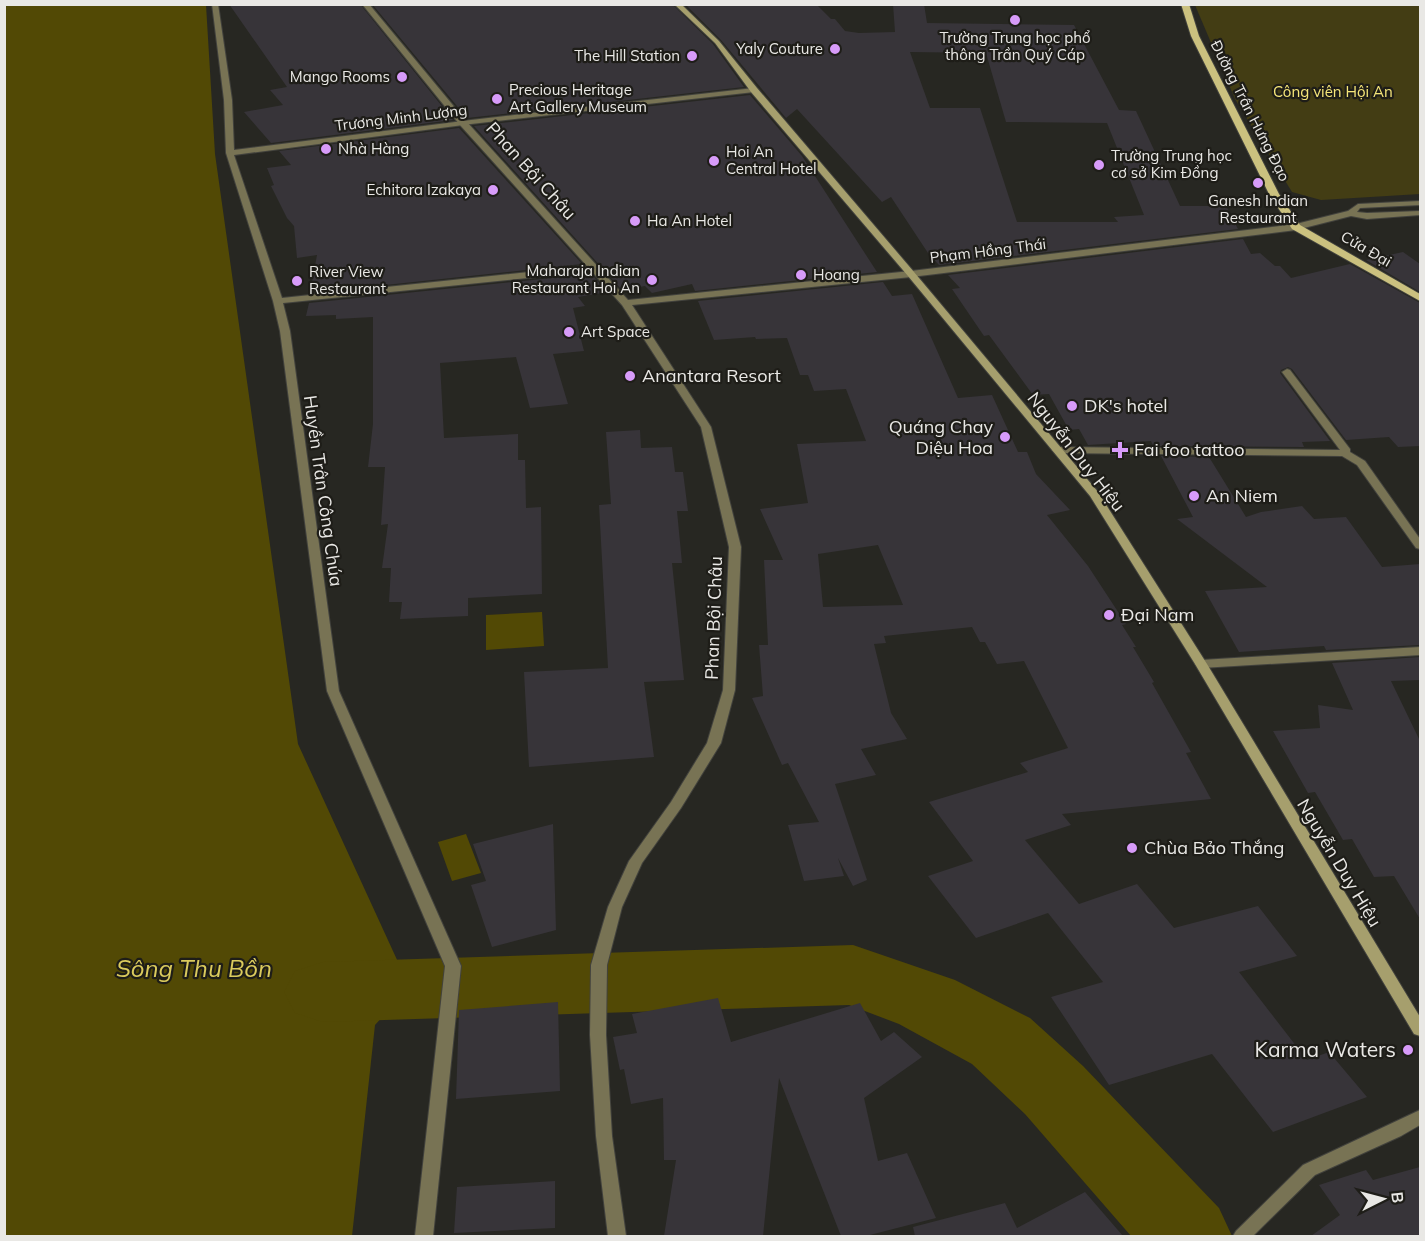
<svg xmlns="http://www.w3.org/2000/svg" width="1425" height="1241" viewBox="0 0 1425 1241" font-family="Mulish,sans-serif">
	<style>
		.green { fill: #433d14 }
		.water { fill: #524905 }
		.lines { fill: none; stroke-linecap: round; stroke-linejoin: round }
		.river { fill: #524905; fill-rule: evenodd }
		.building { fill: #373439; fill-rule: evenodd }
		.minor-casing { stroke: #42423d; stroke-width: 2 }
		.tertiary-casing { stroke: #42423d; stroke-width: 2 }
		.secondary-casing { stroke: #42423d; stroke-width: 2 }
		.primary-casing { stroke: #42423d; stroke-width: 2 }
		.minor { fill: #787354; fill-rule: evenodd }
		.tertiary { fill: #787354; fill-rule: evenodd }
		.secondary { fill: #a69f6d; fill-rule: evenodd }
		.primary { fill: #cbc17f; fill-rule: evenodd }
		.poi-dot { fill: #d79bf9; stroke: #1e1d18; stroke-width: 2 }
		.labels { text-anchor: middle; stroke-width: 4.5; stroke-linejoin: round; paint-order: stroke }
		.far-poi-label { font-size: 15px; fill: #e9e8e5; stroke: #1e1d18; text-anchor: start }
		.far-park-label { font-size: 15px; fill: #f6e679; stroke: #1e1d18 }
		.far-street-label { font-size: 15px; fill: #e9e8e5; stroke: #1e1d18 }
		.street-label { font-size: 18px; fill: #e9e8e5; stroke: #1e1d18 }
		.poi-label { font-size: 18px; fill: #e9e8e5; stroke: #1e1d18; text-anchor: start }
		.near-poi-label { font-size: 21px; fill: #e9e8e5; stroke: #1e1d18; text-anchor: end }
		.near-water-label { font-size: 24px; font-style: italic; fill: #dbcb5d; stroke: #1e1d18 }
	</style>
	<rect width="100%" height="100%" fill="#272722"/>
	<path class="green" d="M1195,5H1420V194L1321,200L1292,192L1235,99Z"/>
	<path class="water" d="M5,4L206,5L215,154L298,744L404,975L407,990L375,1025L352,1236H5Z
		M542,612L544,646L486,650V615Z
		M466,834L481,873L452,881L438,842Z"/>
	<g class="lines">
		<path class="river" d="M853,945L955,980L1030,1018L1083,1066L1219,1208L1232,1236H1131L1025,1114L972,1064L899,1024L849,1005L323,1022L295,1013L284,992L295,971L323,962Z"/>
	</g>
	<path class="building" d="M229,4H360L453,120L271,143L244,112L283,105L270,90L287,87Z
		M372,4H672L713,44L744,87L467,118Z
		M685,4H816L831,19H835L845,31L859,33L895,32L893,4H924L927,23L1074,25L1119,110L1136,111L1180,206H1226L1238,229L939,265L928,253L891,197L882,202L797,109L786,118L721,40ZM910,52L986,53L1006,122L1107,123L1144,215L1114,217L1118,222H1017L980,108H930Z
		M750,95L802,156L877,272L695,291L692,284L652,293L645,286L622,290L474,126Z
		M459,128L582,264L310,293L317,255L297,258L294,226L287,218L271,186L274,185L267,168L291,165L279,151Z
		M1243,239L1251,254L1260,253L1275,266H1280L1291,278L1350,264L1420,303V446L1398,447L1389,437L1346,440L1292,369L1288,367L1281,370L1280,373L1330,441L1302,442L1304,447L1153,446L1151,441L1088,445L1079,429L1069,430L1049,394L1033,395L989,335L984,336L952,289L960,288L948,275Z
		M1403,252L1420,264V292L1366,260Z
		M591,274L608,292L578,297L585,306L573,308L584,351L553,354L568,404L530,408L516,357L440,363L444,438L518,434V460H525L526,508L541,507L542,594L468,598V616L400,619L402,602H389L391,568H382L388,524L381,525L385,467H368L373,424V317L336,319V315L306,316L309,303Z
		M883,282L892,296L912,294L958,398L992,395L1018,452H1027L1036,474L1070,510L1047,515L1088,566L1126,624L1122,625L1136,647H1133L1154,682L1152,683L1191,752L1186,753L1211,799L1062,814L1071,825L1025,840L1079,904L1137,884L1174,928L1258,906L1297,956L1239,972L1307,1060L1329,1052L1367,1097L1273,1132L1212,1054L1109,1085L1051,997L1103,982L1048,913L976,938L928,876L973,861L929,802L1028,772L1020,763L1068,748L1024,661L997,664L985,642H980L972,627L884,636L886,643L874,644L891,713L907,739L861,749L876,775L835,784L867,880L853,886L838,858L844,876L804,881L788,825L819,822L788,763L782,765L752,698L763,696L759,645H768L764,560H783L760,509L808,503L797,444L866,441L846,389L814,391L808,375H800L787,338L756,339L755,337L714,340L698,301ZM878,545L903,605L823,607L818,554Z
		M640,430L641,448L672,447L675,472H683L688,511H677L682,563H672L684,680L644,682L654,757L529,767L524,672L608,668L599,505L611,504L606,432Z
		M1161,456L1209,457L1246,517L1261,512L1302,506L1314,519L1346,517L1382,567L1420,564V645L1326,650L1324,646L1239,652L1205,591L1267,587L1177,519L1193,517Z
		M1420,657V680L1391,681L1420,741V919L1394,876L1374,877L1352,839L1343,840L1315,792L1308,793L1273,731L1320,728L1318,705L1353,710L1332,663Z
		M553,824L556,930L492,947L471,885L486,881L473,844Z
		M718,998L731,1042L860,1003L881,1041L894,1032L922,1057L864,1098L878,1161L907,1153L936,1218L866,1236H841L779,1078L763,1236H664L676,1160H664L663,1098L631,1104L624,1069L620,1070L613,1037L637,1033L632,1014Z
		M558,1002L560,1091L456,1099L459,1010Z
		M1420,1167V1236H1311L1340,1215L1319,1185L1366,1170L1373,1180Z
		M555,1181V1228L454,1233L457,1187Z
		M1085,1192L1123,1236H915L913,1227L1005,1203L1017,1228Z"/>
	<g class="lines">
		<defs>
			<path id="minor" d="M212,4H218L232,100L234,150L471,120L754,88L758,90L754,92L471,124L234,155L282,298L595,265L599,268L595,271L283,303L290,331L339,691L461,966L433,1236H415L445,966L327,691L280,331L273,301L226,153L224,100Z
				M1287,369L1290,370L1350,449V452L1365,461L1420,539V549L1416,548L1357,465L1342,456L1057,453L1052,450L1057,447L1340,450L1282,372Z
				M1420,647V655L1201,668L1195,664L1201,660Z"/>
			<path id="tertiary" d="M362,4H369L466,121L628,300L911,271L1296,224L1348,211L1358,204L1420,201V205L1360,208L1357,212L1367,213L1420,211V215L1367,219L1351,216L1296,230L911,277L632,305L711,427L741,547L735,690L721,743L681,808L642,863L622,907L607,965L606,1035L612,1136L626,1236H608L596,1136L590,1035L591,965L608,907L629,861L671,802L707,743L723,690L729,547L701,427L622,305L460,125Z
				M1420,1110V1125L1401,1136L1315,1175L1253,1236H1233L1236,1231L1303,1165Z"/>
			<path id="secondary" d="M674,4H681L719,41L757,88L914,272L1098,492L1207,664L1420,1017V1036L1414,1034L1195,664L1090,496L908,276L751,92L715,43Z"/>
			<path id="primary" d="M1181,4H1189L1199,36L1279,194L1300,225L1420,294V301L1292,229L1269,194L1191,36Z"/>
		</defs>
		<use href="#minor" class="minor-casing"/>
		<use href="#tertiary" class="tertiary-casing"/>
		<use href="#secondary" class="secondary-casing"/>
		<use href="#primary" class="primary-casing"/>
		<use href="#minor" class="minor"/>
		<use href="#tertiary" class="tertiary"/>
		<use href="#secondary" class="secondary"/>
		<use href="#primary" class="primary"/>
	</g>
	<g class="poi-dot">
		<circle cx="1015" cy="20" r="6"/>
		<circle cx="835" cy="49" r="6"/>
		<circle cx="692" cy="56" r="6"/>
		<circle cx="402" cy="77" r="6"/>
		<circle cx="497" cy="99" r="6"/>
		<circle cx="326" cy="149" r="6"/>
		<circle cx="714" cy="161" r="6"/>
		<circle cx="1099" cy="165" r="6"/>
		<circle cx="1258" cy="183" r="6"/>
		<circle cx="493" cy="190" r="6"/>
		<circle cx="635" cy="221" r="6"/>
		<circle cx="801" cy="275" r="6"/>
		<circle cx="652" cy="280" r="6"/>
		<circle cx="297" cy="281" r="6"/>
		<circle cx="569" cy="332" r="6"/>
		<circle cx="630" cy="376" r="6"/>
		<circle cx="1072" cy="406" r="6"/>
		<circle cx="1005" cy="437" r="6"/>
		<path d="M1117 441h6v6h6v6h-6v6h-6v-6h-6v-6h6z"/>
		<circle cx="1194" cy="496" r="6"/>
		<circle cx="1109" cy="615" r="6"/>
		<circle cx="1132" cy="848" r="6"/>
		<circle cx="1408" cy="1050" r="6"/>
	</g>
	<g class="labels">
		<g class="far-poi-label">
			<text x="1015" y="43" text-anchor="middle">Trường Trung học phổ<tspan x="1015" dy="17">thông Trần Quý Cáp</tspan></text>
			<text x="823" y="54" text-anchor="end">Yaly Couture</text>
			<text x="680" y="61" text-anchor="end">The Hill Station</text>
			<text x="390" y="82" text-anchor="end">Mango Rooms</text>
			<text x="509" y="95">Precious Heritage<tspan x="509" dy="17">Art Gallery Museum</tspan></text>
			<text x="338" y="154">Nhà Hàng</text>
			<text x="726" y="157">Hoi An<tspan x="726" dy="17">Central Hotel</tspan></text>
			<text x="1111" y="161">Trường Trung học<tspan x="1111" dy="17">cơ sở Kim Đồng</tspan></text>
			<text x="481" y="195" text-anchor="end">Echitora Izakaya</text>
			<text x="1258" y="206" text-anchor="middle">Ganesh Indian<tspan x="1258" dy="17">Restaurant</tspan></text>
			<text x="647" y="226">Ha An Hotel</text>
			<text x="640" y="276" text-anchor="end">Maharaja Indian<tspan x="640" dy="17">Restaurant Hoi An</tspan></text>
			<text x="309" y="277">River View<tspan x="309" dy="17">Restaurant</tspan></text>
			<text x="813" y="280">Hoang</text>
			<text x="581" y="337">Art Space</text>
		</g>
		<g class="far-park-label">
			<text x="1333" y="97">Công viên Hội An</text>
		</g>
		<g class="far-street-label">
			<text transform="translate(1250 111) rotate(63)" y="5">Đường Trần Hưng Đạo</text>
			<text transform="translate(401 118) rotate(-7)" y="5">Trương Minh Lượng</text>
			<text transform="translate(1366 249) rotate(30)" y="5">Cửa Đại</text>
			<text transform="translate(988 251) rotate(-7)" y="5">Phạm Hồng Thái</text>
		</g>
		<g class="street-label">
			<text transform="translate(531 171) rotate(48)" y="6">Phan Bội Châu</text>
			<text transform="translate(1076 452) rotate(52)" y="6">Nguyễn Duy Hiệu</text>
			<text transform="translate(323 491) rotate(82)" y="6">Huyền Trân Công Chúa</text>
			<text transform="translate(714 618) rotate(-88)" y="6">Phan Bội Châu</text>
			<text transform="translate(1339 863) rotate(59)" y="6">Nguyễn Duy Hiệu</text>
		</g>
		<g class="poi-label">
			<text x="642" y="382">Anantara Resort</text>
			<text x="1084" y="412">DK's hotel</text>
			<text x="993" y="433" text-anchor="end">Quáng Chay<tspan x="993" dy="21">Diệu Hoa</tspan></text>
			<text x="1134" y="456">Fai foo tattoo</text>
			<text x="1206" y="502">An Niem</text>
			<text x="1121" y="621">Đại Nam</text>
			<text x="1144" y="854">Chùa Bảo Thắng</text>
		</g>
		<g class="near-poi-label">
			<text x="1396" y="1057">Karma Waters</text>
		</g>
		<g class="near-water-label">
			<text x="194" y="977">Sông Thu Bồn</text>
		</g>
	</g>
	<rect width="1425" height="1241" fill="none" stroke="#e9e8e5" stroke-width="12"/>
	<g transform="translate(1383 1199) rotate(84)" stroke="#1e1d18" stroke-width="4.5" paint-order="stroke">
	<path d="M0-4.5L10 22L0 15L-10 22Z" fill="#e9e8e5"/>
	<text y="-9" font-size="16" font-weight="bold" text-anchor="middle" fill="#e9e8e5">B</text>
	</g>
</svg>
